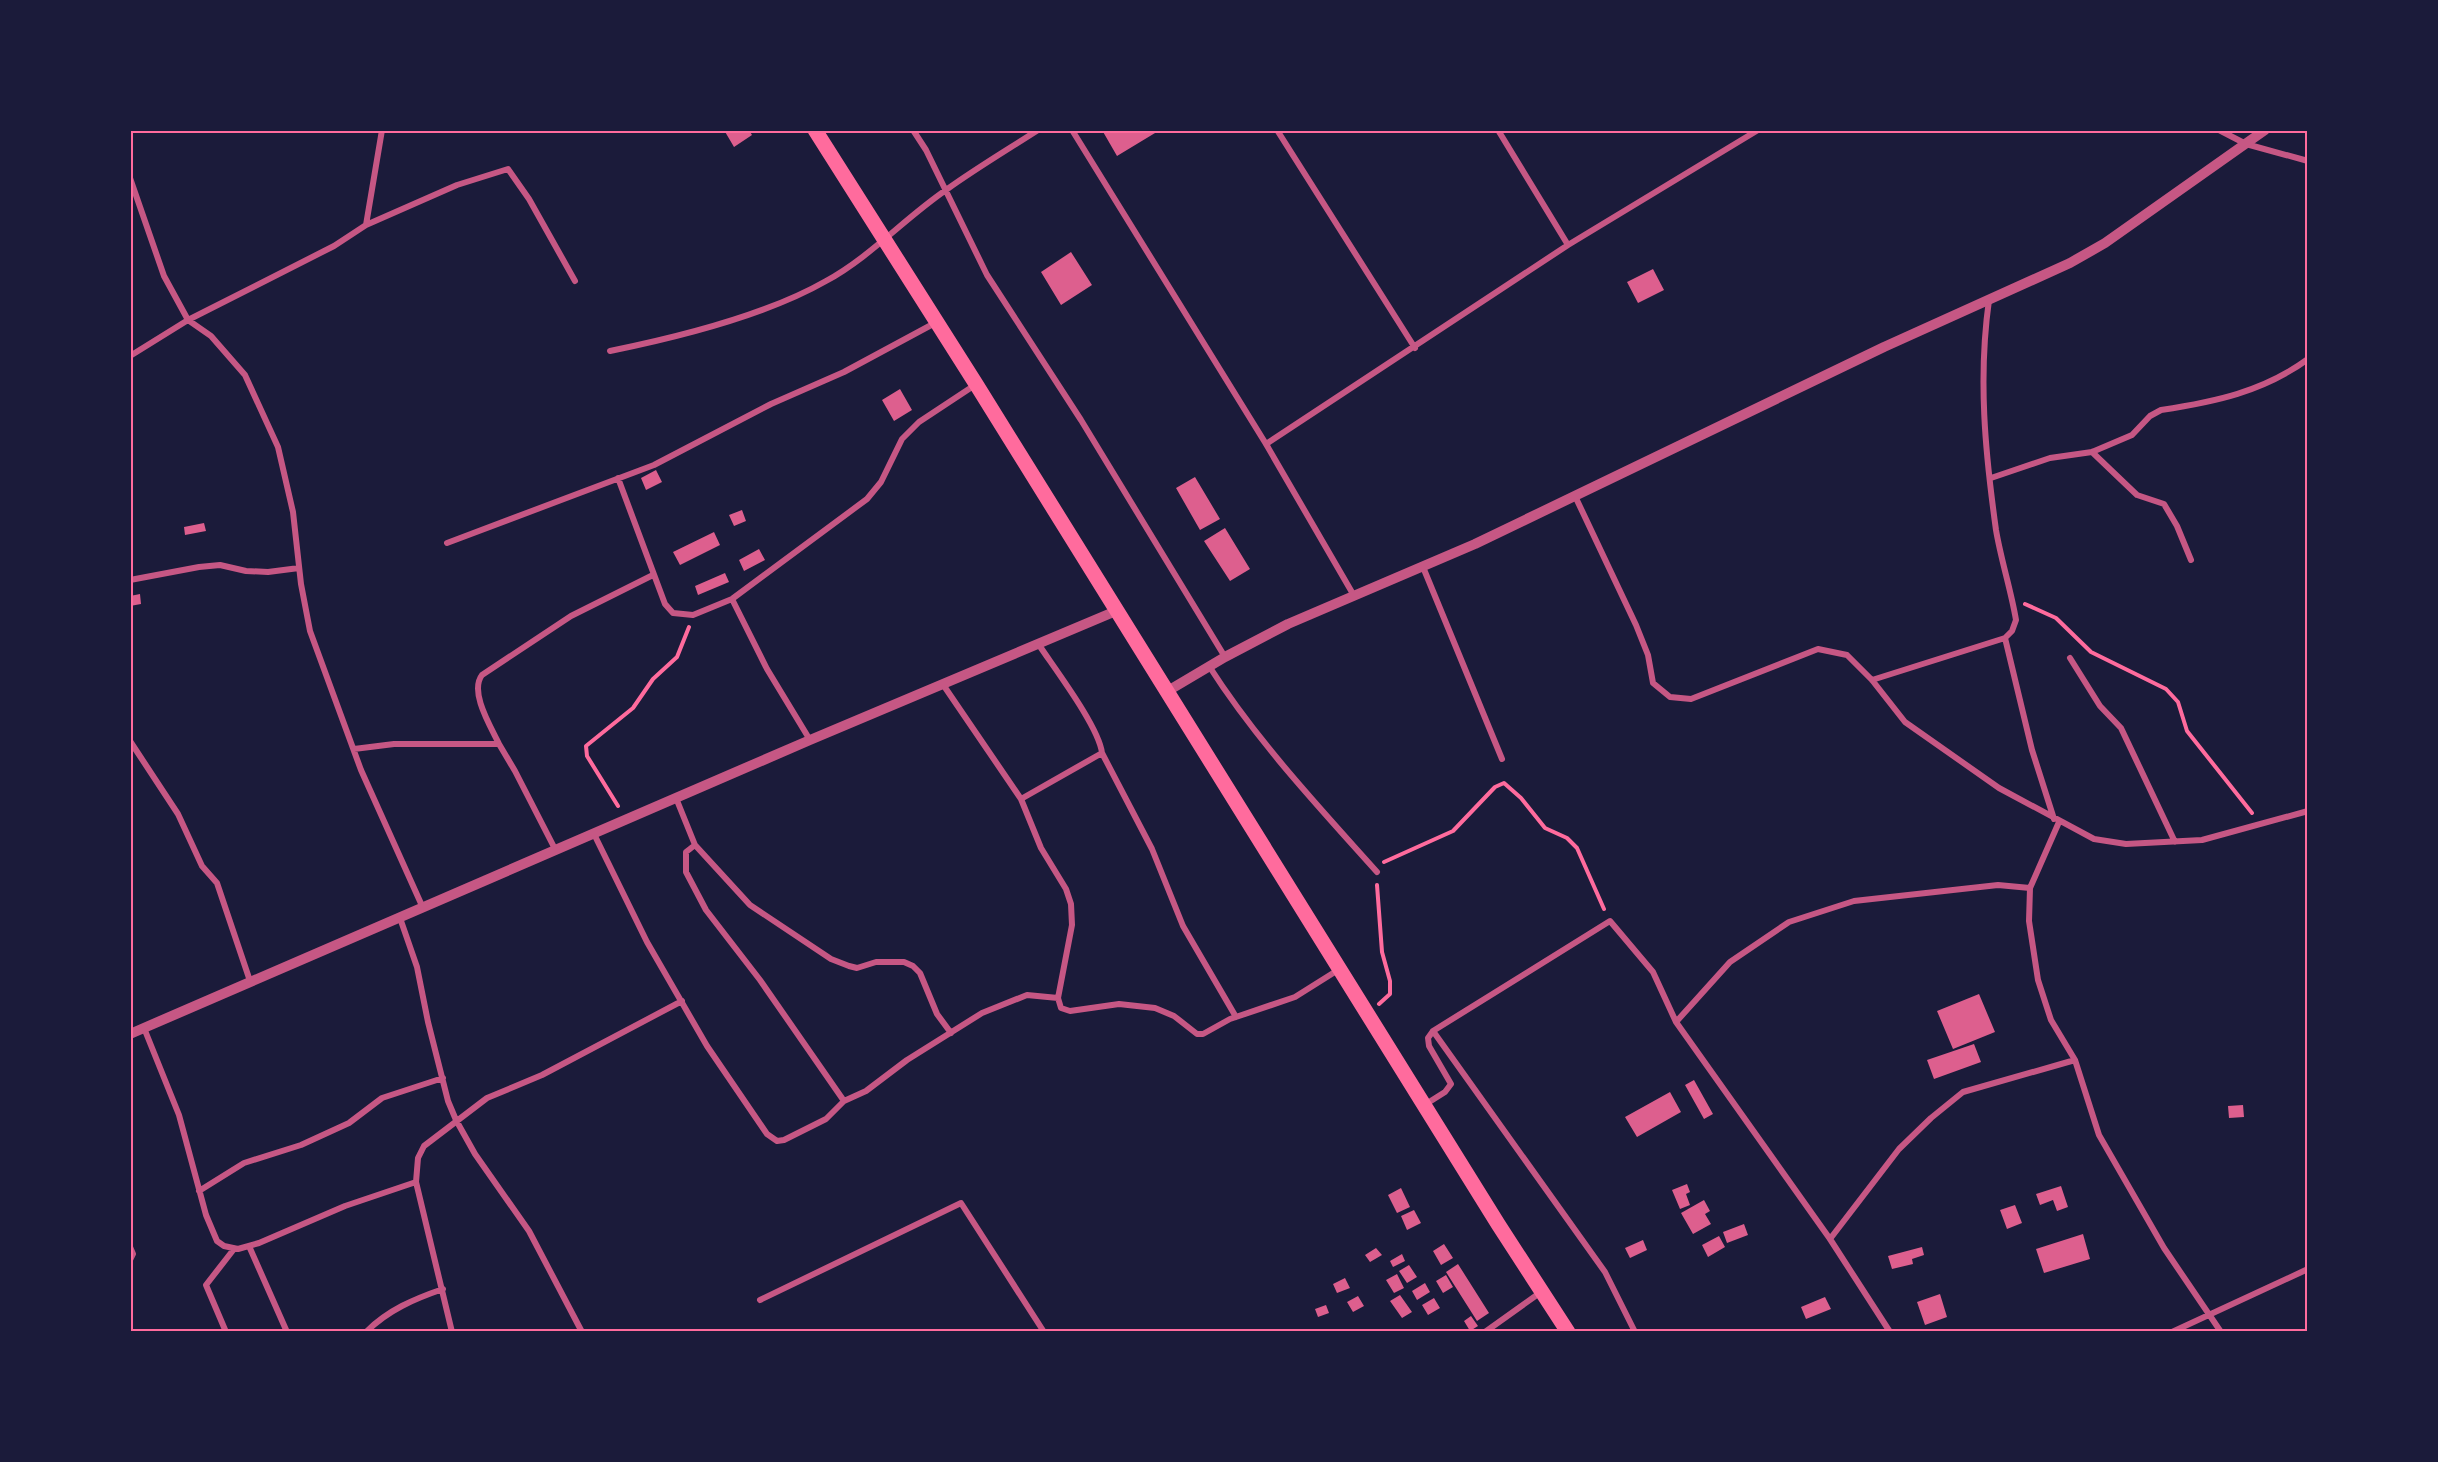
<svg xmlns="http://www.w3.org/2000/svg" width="2438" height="1462" viewBox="0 0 2438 1462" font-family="'Roboto Condensed',sans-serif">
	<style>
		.building { fill: #dd5f8e }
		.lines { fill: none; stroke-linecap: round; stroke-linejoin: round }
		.path { stroke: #ff6b9d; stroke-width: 4 }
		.minor { stroke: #c65784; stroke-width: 6 }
		.tertiary { stroke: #c65784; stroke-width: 10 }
		.primary { stroke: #ff6b9d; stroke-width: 15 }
		.neatline { fill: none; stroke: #ff6b9d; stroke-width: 2 }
	</style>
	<rect width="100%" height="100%" fill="#1b1b3a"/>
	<path class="building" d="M724,130H749L752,135L734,147Z
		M1102,130H1160L1117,156Z
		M1071,252L1092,285L1061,305L1041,272Z
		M1653,269L1664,290L1638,303L1627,282Z
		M900,389L912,410L894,421L882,400Z
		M656,470L662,482L646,490L641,478Z
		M1195,477L1220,519L1200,530L1176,488Z
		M742,510L746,521L734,526L729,515Z
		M204,523L206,531L185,535L184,527Z
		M1225,528L1250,569L1230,581L1204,541Z
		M714,532L720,545L680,565L673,552Z
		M759,549L765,560L744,571L739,560Z
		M725,573L729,582L698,595L695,586Z
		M140,594L141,604L130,606V596Z
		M1979,994L1995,1032L1953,1049L1937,1011Z
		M1974,1044L1981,1062L1934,1079L1927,1060Z
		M1694,1080L1713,1114L1704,1119L1685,1085Z
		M1670,1092L1681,1112L1637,1137L1625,1117Z
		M2243,1105L2244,1117L2229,1118L2228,1106Z
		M1687,1184L1690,1192L1686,1194L1690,1205L1680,1209L1672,1190Z
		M2061,1186L2068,1207L2057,1211L2053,1200L2040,1205L2036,1194Z
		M1401,1188L1410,1207L1397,1213L1388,1195Z
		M1704,1200L1710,1211L1705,1214L1711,1224L1693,1234L1681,1213Z
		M2015,1205L2022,1223L2007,1229L2000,1210Z
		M1414,1210L1421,1223L1407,1230L1401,1216Z
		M1744,1224L1748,1235L1727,1243L1723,1232Z
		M2083,1234L2090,1259L2044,1273L2036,1249Z
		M1719,1236L1725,1247L1708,1257L1702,1245Z
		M1643,1240L1647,1250L1630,1258L1625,1248Z
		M1444,1244L1453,1258L1441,1265L1433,1251Z
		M1922,1247L1924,1255L1912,1259L1913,1264L1892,1269L1888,1256Z
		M1376,1248L1382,1255L1370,1262L1365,1255Z
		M1402,1254L1405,1261L1393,1267L1390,1261Z
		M1458,1264L1489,1313L1477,1321L1446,1272Z
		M1409,1265L1417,1277L1407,1283L1399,1271Z
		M1397,1274L1404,1288L1394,1293L1386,1280Z
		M1446,1275L1453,1287L1443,1293L1436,1281Z
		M1345,1278L1350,1288L1337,1293L1333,1284Z
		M1425,1283L1430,1292L1417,1300L1412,1291Z
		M1940,1294L1947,1317L1925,1325L1917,1302Z
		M1400,1295L1412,1312L1402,1318L1390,1301Z
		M1358,1296L1364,1306L1353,1312L1347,1302Z
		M1825,1297L1831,1309L1806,1319L1801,1307Z
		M1434,1298L1440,1308L1428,1315L1422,1305Z
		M1326,1305L1329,1313L1318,1317L1315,1309Z
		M1471,1316L1478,1326L1470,1331L1464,1321Z"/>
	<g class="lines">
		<path class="path" d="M2025,604L2056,618L2091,652L2166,689L2178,702L2187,731L2252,813
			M618,806L587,756L586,746L633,708L653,679L677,657L689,627
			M1384,862L1453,831L1495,787L1504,783L1521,798L1545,828L1567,838L1577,848L1604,909
			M1377,885L1382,952L1390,981V994L1379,1004"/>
		<path class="minor" d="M913,130L926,150L987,275L1081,420L1225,657
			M1072,130L1266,444L1353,594
			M1277,130L1415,348
			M2219,130L2246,144L2308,161
			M130,178L164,276L188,320L211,336L245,375L278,447L293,512L301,584L310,631L361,770L423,908
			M366,225L457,185L508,169L529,199L575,281
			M1568,245L1758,130
			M610,351C679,337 765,316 826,281C870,257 905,218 946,190C975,169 1007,150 1038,130
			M130,356L188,320L334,246L366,225L382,130
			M1266,444L1568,245L1498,130
			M2092,452L2137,495L2164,504L2177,526L2191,560
			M618,478L665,604L673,613L693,615L732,599L867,499L881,482L902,439L919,422L975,385
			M1991,478L2050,458L2092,452L2132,435L2150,416L2161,410C2214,402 2263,392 2308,359
			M1575,496L1636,625L1648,655L1653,683L1670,697L1691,699L1818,649L1847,655L1872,680L1905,722L1999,788L2094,839L2126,844L2202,840L2308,811
			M447,543L654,465L771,404L844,372L935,323
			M1423,567L1502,759
			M130,580L199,567L220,565L246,571L268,572L299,568
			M732,599L767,669L810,740
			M2005,638L2032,750L2054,819
			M2070,658L2100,706L2121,728L2175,842
			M1209,666C1257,741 1318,806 1377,872
			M1872,680L2005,638L2012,631L2016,620C2011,590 2001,560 1996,530C1985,451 1978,378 1989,300
			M944,686L1021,799L1041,848L1066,889L1071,904L1072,925L1058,998
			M130,741L178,814L202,866L217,883L250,981
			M499,744C491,727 469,692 482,675L571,616L653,575
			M354,749L394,744H499L515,771L555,849
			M1102,753L1152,849L1183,926L1236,1017
			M676,798L695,845L750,905L831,959L849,966L857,968L876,962H904L913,966L920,973L937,1014L951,1033
			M1021,799L1102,753C1099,727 1055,669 1039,645
			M2059,822L2030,888L2029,921L2038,980L2051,1020L2075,1060L2099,1135L2164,1248L2221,1332
			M594,834L647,942L707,1046L767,1134L777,1141L784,1140L826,1119L844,1101L866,1091L907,1060L982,1013L1027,995L1058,998L1061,1008L1070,1011L1119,1004L1155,1008L1174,1016L1197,1034H1203L1230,1019L1295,997L1338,970
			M695,845L686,852V872L706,910L760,980L844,1101
			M400,918L417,967L428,1022L448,1101L456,1120L475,1154L529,1231L582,1332
			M1676,1022L1730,962L1789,922L1854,901L1998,885L2030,888
			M144,1028L179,1115L206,1215L217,1241L224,1246L238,1249L259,1243L345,1206L416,1182
			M1433,1031L1605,1272L1635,1332
			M1426,1104L1445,1092L1451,1084L1429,1046L1428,1038L1433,1031L1610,921L1653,972L1676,1022L1830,1239L1890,1332
			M199,1191L244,1163L301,1145L349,1123L382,1098L443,1078
			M1830,1239L1899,1149L1931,1118L1963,1092L2075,1060
			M249,1246L287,1332
			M130,1247L133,1254L130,1260
			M760,1300L961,1203L1044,1332
			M226,1332L206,1285L234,1249
			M366,1332C388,1310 414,1299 443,1289
			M452,1332L416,1182L418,1158L424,1146L487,1098L542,1075L682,1001
			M1485,1332L1541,1292
			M2172,1332L2308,1269"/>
		<path class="tertiary" d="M1166,692L1225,657L1288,624L1475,544L1884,347L2070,263L2105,243L2265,130
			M130,1034L810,740L1116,611"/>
		<path class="primary" d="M815,130L976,384L1498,1224L1568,1332"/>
	</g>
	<rect width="2438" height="1462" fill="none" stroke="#1b1b3a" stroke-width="264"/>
	<rect x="132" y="132" width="2174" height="1198" class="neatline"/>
</svg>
